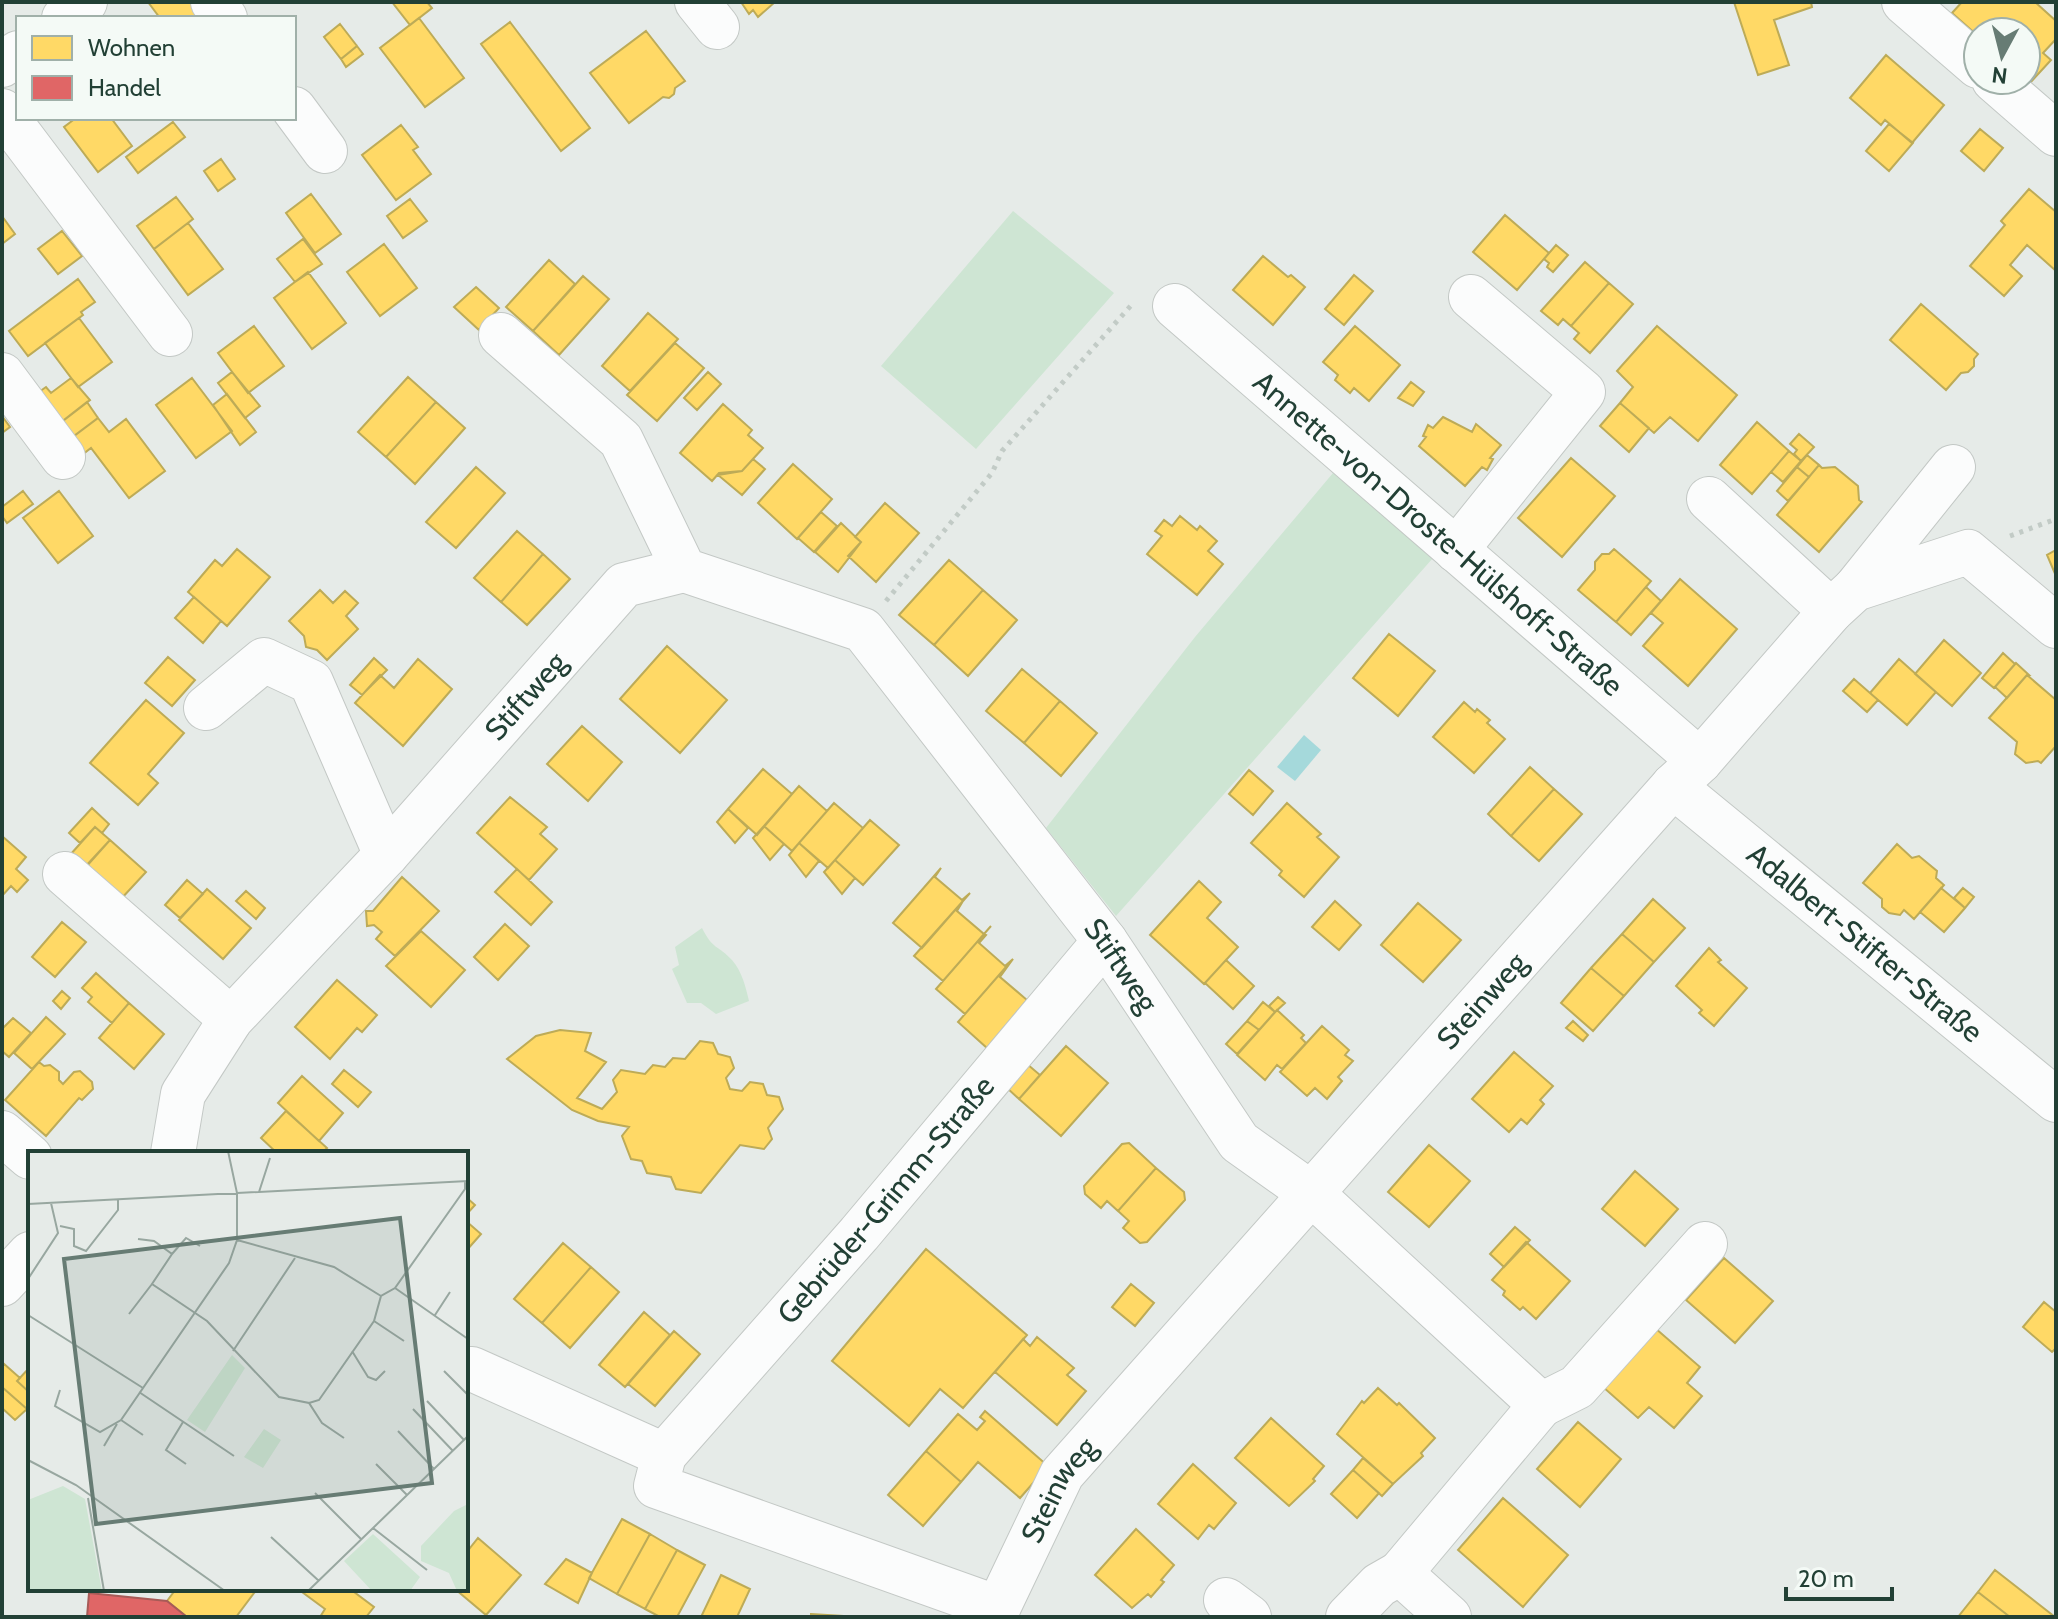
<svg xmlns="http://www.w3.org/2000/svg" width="2058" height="1619" viewBox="0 0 2058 1619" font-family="Cabin,sans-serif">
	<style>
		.green { fill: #cee5d3 }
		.water { fill: #a5d9db }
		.homes { fill: #ffd966; stroke: #bdab57; stroke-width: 2 }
		.shops { fill: #e06666; stroke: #a75b57; stroke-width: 2 }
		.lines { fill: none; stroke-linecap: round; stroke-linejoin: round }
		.minor-casing { stroke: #c3c8c5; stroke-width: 46 }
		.path { stroke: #c2cbc6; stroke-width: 5; stroke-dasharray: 4 6; stroke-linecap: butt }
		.minor { stroke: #fbfcfc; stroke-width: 44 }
		.labels { text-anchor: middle; stroke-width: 8; stroke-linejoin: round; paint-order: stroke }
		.street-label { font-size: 30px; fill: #224035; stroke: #f4faf6 }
		.inset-road { fill: none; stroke: #98a7a0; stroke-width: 2 }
		.view { fill: #677c74; fill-opacity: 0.15; stroke: #677c74; stroke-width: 4 }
		.inset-edge { fill: none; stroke: #224035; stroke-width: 4 }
	</style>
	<rect width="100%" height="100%" fill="#e6ebe8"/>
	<path class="green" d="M1013,211L1114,293L976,449L881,366Z
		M1333,473L1433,558L1116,916L1046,828L1195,637Z
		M702,928C713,950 718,945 732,960C742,971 746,988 749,1001L716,1014L701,1003H687L672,969L679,965L675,947Z"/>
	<path class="water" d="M1304,735L1321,750L1295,781L1277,767Z"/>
	<path class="homes" d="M148,2H200L212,18H160Z
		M392,2H427L432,8L410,25Z
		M741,2H775L758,17L753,10L749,14Z
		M1734,2H1811L1812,7L1774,20L1789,65L1758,75Z
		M1962,2H2035L2056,21V39L2043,53L2051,60L2030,83L2026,79V32H1978V36L1952,13Z
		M419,18L464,78L425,107L380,48Z
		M510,22L590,128L561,151L481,44Z
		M340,24L357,46L341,59L324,37Z
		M646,31L685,81L675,88L674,94L669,98L663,97L629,123L590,73Z
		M357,46L363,54L346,67L341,59Z
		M1886,55L1944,105L1912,143L1885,120L1881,125L1850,98Z
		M76,118H111L132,146L98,172L64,127Z
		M173,122L185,137L138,173L126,157Z
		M1889,124L1913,143L1889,171L1866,151Z
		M401,125L418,147L413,150L431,174L396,200L362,155Z
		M1980,129L2003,148L1984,171L1961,151Z
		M221,159L235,179L218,191L204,171Z
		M2029,189L2056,212V271L2027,245L2010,265L2022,276L2004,296L1970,266L2005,225L2001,221Z
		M311,194L341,234L315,253L286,213Z
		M176,197L193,219L154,249L137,226Z
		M410,199L427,221L403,238L387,216Z
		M1505,215L1549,253L1517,290L1473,252Z
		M2,216L15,234L2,244Z
		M188,223L223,269L188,295L154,249Z
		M62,231L82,256L58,274L38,249Z
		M303,239L322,264L295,282L277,259Z
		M384,244L417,288L380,316L347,272Z
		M1556,245L1568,255L1553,272L1547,267L1549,263L1544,259Z
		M1263,256L1288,277L1291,275L1305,287L1273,325L1233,290Z
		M549,260L575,284L533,331L506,307Z
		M1585,262L1609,283L1571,326L1563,319L1558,325L1541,311Z
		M308,272L346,323L312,349L274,298Z
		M1354,275L1373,291L1344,325L1325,309Z
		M583,276L609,299L559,355L533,331Z
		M78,279L95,302L81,312L83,315L28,356L9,331Z
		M1609,283L1633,304L1590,353L1574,339L1579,333L1571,326Z
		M476,287L499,308L479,330L454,307Z
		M1921,304L1978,354L1974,359V366L1968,372L1961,373L1946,390L1890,340Z
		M648,313L678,339L630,391L602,366Z
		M79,318L112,362L78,387L45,343Z
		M254,326L284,366L248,393L218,353Z
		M1355,326L1400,365L1369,401L1354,388L1350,393L1335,380L1338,375L1323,362Z
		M1657,326L1737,395L1698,441L1670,417L1654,433L1620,403L1633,387L1617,371Z
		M675,343L704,368L657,421L627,395Z
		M232,372L260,406L245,418L218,383Z
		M708,372L721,384L697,410L684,398Z
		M408,377L436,402L386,457L358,432Z
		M71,378L90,400L55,427L32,397L46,387L51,393Z
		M192,378L232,431L196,458L156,405Z
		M1411,382L1424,392L1413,406L1398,398Z
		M227,394L256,432L240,445L213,405Z
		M87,402L98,418L66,442L55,427Z
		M436,402L465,428L415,484L386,457Z
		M1620,403L1649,428L1629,452L1600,426Z
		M723,404L752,430L748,435L763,448L742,471L719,473L712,481L680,453Z
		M2,416L10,427L2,433Z
		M1443,417L1472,432L1476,424L1501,445L1490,458L1493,459L1487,470L1482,467L1465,486L1419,446L1426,437L1423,436L1428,425L1433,428Z
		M98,418L109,432L126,419L165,471L129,498L91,448L78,458L66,442Z
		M1757,422L1789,451L1752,494L1720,465Z
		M1799,434L1814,447L1801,461L1794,454L1797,450L1790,444Z
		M1789,451L1801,461L1783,482L1771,472Z
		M1807,455L1819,465L1809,477L1797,467Z
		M1571,458L1615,496L1562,557L1518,518Z
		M753,459L765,469L742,495L718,475L742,471Z
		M793,464L832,499L797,539L758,503Z
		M1819,465L1822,468L1835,467L1858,486L1859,500L1862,502L1819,552L1777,515Z
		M476,467L505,493L456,548L426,522Z
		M1797,467L1809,477L1788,501L1777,491Z
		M23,491L33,504L7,523L2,516V507Z
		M59,491L93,536L58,563L23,518Z
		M885,503L919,533L876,582L848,556L861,542L855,537Z
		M821,512L837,526L814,552L798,538Z
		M1180,516L1197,530L1200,526L1217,541L1208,551L1223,564L1197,595L1147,554L1162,536L1155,531L1164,520L1172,526Z
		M841,523L861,542L838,572L815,552Z
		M517,531L543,554L501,602L474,578Z
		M237,549L270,577L227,626L188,592L215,560L222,566Z
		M1614,549L1651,581L1616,622L1578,590L1595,570V562L1602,554H1609Z
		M2056,550V576L2047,555Z
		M543,554L570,579L527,625L501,602Z
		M949,560L983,590L934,645L899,615Z
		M1680,579L1737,629L1688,686L1643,646L1663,623L1651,613Z
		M1646,587L1661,601L1631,635L1616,622Z
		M320,590L333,603L345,591L358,603L346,616L358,629L327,660L317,650L306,647L304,636L289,621Z
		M983,590L1017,620L968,676L934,645Z
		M194,597L221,621L203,643L175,618Z
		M1389,634L1435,671L1398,716L1353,678Z
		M1944,640L1981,673L1952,706L1915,674Z
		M667,646L727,700L680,753L620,699Z
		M2003,653L2015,664L1994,688L1982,678Z
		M168,657L195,680L172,706L145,683Z
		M374,658L387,670L362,695L350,685Z
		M418,659L452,689L403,746L355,703L380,675L394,688Z
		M1899,659L1936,692L1907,725L1870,693Z
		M2016,663L2029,675H2027L2007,698L1995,687Z
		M1022,669L1060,701L1024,743L986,711Z
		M2027,675L2056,700V746L2041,763L2038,761L2026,763L2015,754L2017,742L1989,718Z
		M1854,679L1878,700L1867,712L1843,691Z
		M146,700L184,733L148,774L158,783L138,805L90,763Z
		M1060,701L1097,733L1061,776L1024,743Z
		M1464,702L1475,712L1477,709L1490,720L1487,723L1505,739L1474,773L1433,737Z
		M582,726L622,762L588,801L547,764Z
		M1530,767L1554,789L1511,836L1488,814Z
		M763,769L792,794L757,835L728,809Z
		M1249,770L1273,791L1253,815L1229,794Z
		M799,786L827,811L792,851L764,826Z
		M1554,789L1582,814L1539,861L1511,836Z
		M510,797L547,827L540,834L557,849L529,880L477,833Z
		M834,803L863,828L828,868L799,843Z
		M1287,803L1321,834L1317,837L1339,857L1304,897L1279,875L1282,871L1251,843Z
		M92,808L109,824L102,833L95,827L80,843L69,833Z
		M728,809L748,828L735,843L717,822Z
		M870,820L899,845L863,885L835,860Z
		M764,826L784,844L770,860L753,838Z
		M95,827L110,840L85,868L70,855Z
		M2,836L26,857L16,869L28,880L17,892L11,886L2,896Z
		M110,840L146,872L120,900L84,868Z
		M799,843L819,861L806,877L789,855Z
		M1897,844L1912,858L1919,856L1937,871L1936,878L1944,885L1914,919L1904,910L1900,915L1889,913L1882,907V899L1863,883Z
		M835,860L855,878L842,894L824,872Z
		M941,868L935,877L962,900L970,893L922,948L893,923Z
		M517,869L552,902L531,925L495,892Z
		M402,877L439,911L395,956L376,939L382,932L374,925L367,926L366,911H373Z
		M187,880L203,894L180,918L165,905Z
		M1199,881L1221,902L1207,918L1238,947L1204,984L1150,935Z
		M1941,888L1965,908L1944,932L1920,912Z
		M1963,888L1974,897L1965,908L1954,898Z
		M207,889L251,928L223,959L179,920Z
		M246,891L265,908L256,919L236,901Z
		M1653,899L1685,928L1654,962L1622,934Z
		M963,901L957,911L984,934L991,926L943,981L914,956Z
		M1335,901L1361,925L1339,950L1312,927Z
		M1418,903L1461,940L1423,982L1381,945Z
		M62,922L86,942L55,977L32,957Z
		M505,924L529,946L498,980L474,957Z
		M421,931L465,970L431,1007L386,966Z
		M984,934L986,935L979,943L1005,966L1013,959L965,1014L936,989Z
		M1622,934L1654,962L1624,996L1591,968Z
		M1709,948L1721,960L1718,962L1747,988L1714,1026L1699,1013L1702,1010L1676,986Z
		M1013,959L1000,977L1027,1000L987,1048L958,1022Z
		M1226,960L1254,986L1233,1009L1205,983Z
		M1591,968L1624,996L1593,1031L1561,1003Z
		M96,973L129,1003L112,1023L88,1002L92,997L82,988Z
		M337,980L377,1015L362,1032L357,1028L330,1059L295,1027Z
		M62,991L70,998L61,1009L53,1001Z
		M1278,997L1285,1003L1275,1012L1269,1006Z
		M1263,1002L1275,1012L1259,1030L1247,1021Z
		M129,1003L164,1034L134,1069L99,1038Z
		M1277,1010L1304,1035L1301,1038L1306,1043L1282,1069L1277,1065L1265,1080L1237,1055Z
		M46,1017L65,1034L32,1069L14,1053Z
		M13,1018L31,1033L9,1057L2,1051V1029Z
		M1247,1021L1259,1030L1237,1054L1226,1044Z
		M1573,1021L1588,1035L1583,1041L1566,1028Z
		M1322,1026L1349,1050L1345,1055L1353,1061L1338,1077L1342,1081L1327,1099L1315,1088L1307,1096L1280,1072Z
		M560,1030L591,1033L585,1051L606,1062L577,1098L602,1109L617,1092L613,1080L621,1070L645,1074L653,1065L665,1067L673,1058L685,1059L700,1041L713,1043L718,1054L730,1057L734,1068L726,1078L730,1089L742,1091L750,1082L763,1084L767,1095L779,1097L783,1109L768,1128L772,1139L764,1149L740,1145L701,1193L676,1189L671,1177L647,1173L642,1161L631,1159L622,1136L629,1127L598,1121L572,1110L507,1059L536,1036Z
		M1066,1046L1108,1083L1061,1136L1019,1099Z
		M1514,1052L1553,1086L1540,1100L1544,1104L1527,1124L1521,1119L1509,1132L1472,1099Z
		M39,1062L44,1066L50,1065L59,1072V1080L63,1084L74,1072L80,1071L92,1082L93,1089L82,1100L79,1098L46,1136L5,1100Z
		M1027,1064L1040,1075L1019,1099L1006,1087Z
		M344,1070L371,1092L358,1107L332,1084Z
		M302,1076L343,1113L319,1141L278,1103Z
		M286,1111L327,1148L322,1153H277L261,1138Z
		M1129,1143L1156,1168L1118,1211L1107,1201L1101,1208L1085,1194L1084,1186L1122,1144Z
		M1429,1145L1470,1181L1429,1227L1388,1192Z
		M1156,1168L1184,1192L1185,1200L1147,1242L1140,1243L1123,1228L1129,1221L1118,1211Z
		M1635,1171L1678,1209L1645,1246L1602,1209Z
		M466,1197L475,1205L466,1215Z
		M466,1221L481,1234L466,1251Z
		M1515,1227L1530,1240L1504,1267L1490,1254Z
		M1526,1242L1570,1281L1536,1319L1523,1307L1520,1310L1503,1295L1505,1291L1492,1280Z
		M563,1243L591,1267L542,1323L514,1299Z
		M926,1249L1027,1335L963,1408L940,1389L909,1426L832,1361Z
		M1724,1258L1773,1301L1735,1343L1686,1300Z
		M591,1267L619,1292L570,1348L542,1323Z
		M1131,1284L1154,1303L1135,1326L1112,1307Z
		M2044,1302L2056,1312V1348L2052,1352L2023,1327Z
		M644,1312L670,1335L625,1387L599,1365Z
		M1655,1328L1700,1367L1687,1383L1702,1396L1674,1428L1649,1407L1638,1418L1603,1387Z
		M674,1331L700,1354L655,1406L628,1384Z
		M1037,1337L1074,1368L1067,1375L1086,1391L1057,1425L995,1372L1023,1339L1030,1346Z
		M3,1363L20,1378L17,1381L30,1393V1405L27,1409L2,1387Z
		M30,1367V1393L17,1381Z
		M2,1387L27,1409L15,1420L2,1408Z
		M1378,1388L1397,1405L1399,1403L1435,1438L1421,1453L1423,1456L1393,1484L1337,1434L1362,1401L1364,1403Z
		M985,1411L1048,1466L1020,1498L978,1462L961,1482L926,1451L958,1414L977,1430L985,1421L980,1417Z
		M1271,1418L1324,1466L1313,1479L1315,1481L1289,1506L1235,1458Z
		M1578,1422L1621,1459L1580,1507L1537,1469Z
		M926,1451L961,1482L923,1526L888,1495Z
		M1363,1458L1393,1484L1382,1496L1353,1470Z
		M1193,1464L1236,1503L1214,1529L1209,1525L1198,1539L1158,1504Z
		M1353,1470L1379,1493L1357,1518L1331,1494Z
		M1503,1498L1568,1555L1523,1607L1458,1550Z
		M622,1519L650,1534L617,1594L589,1578Z
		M1136,1529L1174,1565L1161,1580L1164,1582L1151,1597L1148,1594L1132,1608L1095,1575Z
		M650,1534L677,1550L645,1609L617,1594Z
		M478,1538L521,1575L486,1615L455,1589H466V1553Z
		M677,1550L705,1565L677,1617H660L645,1609Z
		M566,1559L592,1573L578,1603L545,1584Z
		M1995,1570L2055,1617H2010L1978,1592Z
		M721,1575L750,1589L737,1617H701Z
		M176,1589H257L236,1617H187L167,1601Z
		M304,1589H350L374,1607L366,1617H320L325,1609L302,1592Z
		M1978,1592L2010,1617H1958Z
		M811,1614L843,1616V1617H811Z"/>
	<path class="shops" d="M89,1593L167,1601L187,1617H87Z"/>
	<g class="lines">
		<defs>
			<g id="minor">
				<path d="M213,2L225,18"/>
				<path d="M697,2L717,27"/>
				<path d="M1904,2L1978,66"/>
				<path d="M64,18L85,2"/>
				<path d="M2,65L18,53"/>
				<path d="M1994,80L2056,134"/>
				<path d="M294,109L325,151"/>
				<path d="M2,111L170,334"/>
				<path id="s1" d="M1175,306L1700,761"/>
				<path id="s2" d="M501,335L621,440L684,570L863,630L1105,941L1239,1142L1312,1194L1541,1405L1400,1573L1449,1617"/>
				<path d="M2,375L63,457"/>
				<path d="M1709,499L1831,611"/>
				<path d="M1456,550L1583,392L1471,297"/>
				<path d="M1855,589L1953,467"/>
				<path d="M206,708L264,660L311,682L386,855"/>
				<path id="s3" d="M1673,786L2056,1100"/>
				<path d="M65,874L231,1019"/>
				<path d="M2,1133L30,1157"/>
				<path id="s4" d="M173,1153L183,1094L231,1019L386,855L624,585L684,570"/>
				<path d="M2,1284L30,1254"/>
				<path d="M466,1369H472L664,1455L656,1486L998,1608"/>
				<path d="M1541,1405L1577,1387L1705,1244"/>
				<path id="s5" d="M664,1455L859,1234L1105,941"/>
				<path d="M1226,1600L1249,1617"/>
				<path id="s6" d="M997,1617L998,1608L1062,1474L1673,786L1700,761L1831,611L1855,589L1968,552L2056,626"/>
				<path d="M1348,1617L1379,1585L1400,1573"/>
			</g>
		</defs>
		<use href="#minor" class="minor-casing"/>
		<path class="path" d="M2010,536L2056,519
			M886,601L992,473L1002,451L1134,302"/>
		<use href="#minor" class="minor"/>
	</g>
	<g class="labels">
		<g class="street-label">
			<text dy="10" stroke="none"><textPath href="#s1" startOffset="348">Annette-von-Droste-Hülshoff-Straße</textPath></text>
			<text dy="10" stroke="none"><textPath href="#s4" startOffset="586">Stiftweg</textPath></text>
			<text dy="10" stroke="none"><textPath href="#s3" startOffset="248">Adalbert-Stifter-Straße</textPath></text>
			<text dy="10" stroke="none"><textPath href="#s2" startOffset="916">Stiftweg</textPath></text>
			<text dy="10" stroke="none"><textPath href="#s6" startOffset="790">Steinweg</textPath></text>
			<text dy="10" stroke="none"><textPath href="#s5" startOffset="338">Gebrüder-Grimm-Straße</textPath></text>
			<text dy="10" stroke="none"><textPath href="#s6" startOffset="142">Steinweg</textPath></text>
		</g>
	</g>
	<g transform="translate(28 1151)">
		<rect width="440" height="440" fill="#e6ebe8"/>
		<path d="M204,204L217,217L177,281L159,269ZM236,278L253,289L235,317L216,306ZM35,335L57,348L74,440H0V349ZM440,353V440H429L421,422L393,410V395L426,360ZM345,383L392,426L382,440H344L316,410Z" fill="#cee5d3"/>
		<path class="inset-road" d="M231,41L242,7M0,53L440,30M32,75L46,78V95L58,100L90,59V49M110,88L126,90L144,103L124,133L179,170L251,246L281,252L294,272L316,287M209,89L306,116L353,145M144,103L158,87L172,95M0,128L30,82L23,52M367,137L440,188M101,163L124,133M0,164L115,237M407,164L422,141M346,170L376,190M205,200L267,107M324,200L340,226L348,229L357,220M416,220L440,244M32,239L27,255L72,281L93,269L201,112L209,89V42L200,0M111,241L206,305M399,250L436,289M281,252L291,249L346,170L353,145L367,137L437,38V30M385,258L425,300M93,269L115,284M155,271L138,299L158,313M370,280L406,318M76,295L89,273M0,309L48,334L197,440M348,313L379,344M287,342L334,389M60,347L76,440M345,377L399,419M243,386L291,430M280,440L440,285"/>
		<path class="view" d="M372,67L404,332L68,373L36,108Z"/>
		<rect width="440" height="440" class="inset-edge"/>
	</g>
	<rect width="2058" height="1619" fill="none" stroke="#224035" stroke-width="8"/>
	<rect x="16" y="16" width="280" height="104" fill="#f4faf6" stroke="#a0b0a9" stroke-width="2"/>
	<rect x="32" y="36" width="40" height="24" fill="#ffd966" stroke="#a0b0a9" stroke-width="2"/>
	<text x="88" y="56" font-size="24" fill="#224035">Wohnen</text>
	<rect x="32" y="76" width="40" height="24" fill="#e06666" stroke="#a0b0a9" stroke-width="2"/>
	<text x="88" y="96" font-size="24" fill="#224035">Handel</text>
	<g transform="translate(2002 56) rotate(187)"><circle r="38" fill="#f4faf6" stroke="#a0b0a9" stroke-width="2"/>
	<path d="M0-6L14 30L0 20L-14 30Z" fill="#677c74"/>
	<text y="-12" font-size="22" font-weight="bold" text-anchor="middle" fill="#224035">N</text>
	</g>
	<path d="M1786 1587v12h106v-12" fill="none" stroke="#224035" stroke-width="4"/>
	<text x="1798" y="1587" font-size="24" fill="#224035" stroke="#f4faf6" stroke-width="6" paint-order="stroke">20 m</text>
</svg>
